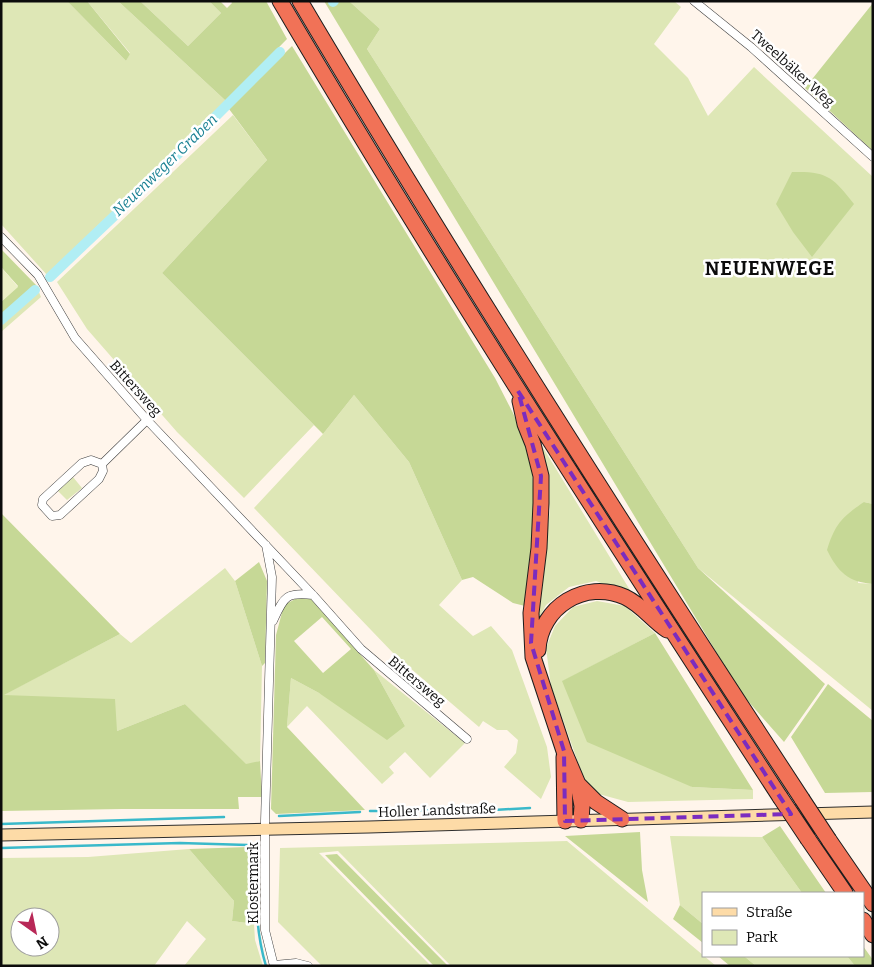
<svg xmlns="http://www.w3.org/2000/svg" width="874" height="967" viewBox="0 0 874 967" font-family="Bitter,serif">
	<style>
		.green { fill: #dee7b6; fill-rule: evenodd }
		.forest { fill: #c6d896; fill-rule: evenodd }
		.pitch { fill: #ecefc8 }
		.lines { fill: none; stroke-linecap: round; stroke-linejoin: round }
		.stream { stroke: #3ab9ca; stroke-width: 2.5 }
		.canal { stroke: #b1eef4; stroke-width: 10 }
		.street-casing { stroke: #3f3f3f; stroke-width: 9 }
		.secondary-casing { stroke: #2e2e2e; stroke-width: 13 }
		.highway-casing { stroke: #1d1d1d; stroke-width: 17 }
		.street { stroke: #fff; stroke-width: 8 }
		.secondary { stroke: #fddba7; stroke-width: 11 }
		.highway { stroke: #f17257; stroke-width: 15 }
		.highway-bridge-casing { stroke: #1d1d1d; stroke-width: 17; stroke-linecap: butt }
		.highway-bridge { stroke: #f17257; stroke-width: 15 }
		.marked { fill: none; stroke: #7b2cbf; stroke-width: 4; stroke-dasharray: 10 6; stroke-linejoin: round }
		.labels { text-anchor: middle; stroke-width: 5; stroke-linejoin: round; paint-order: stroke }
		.street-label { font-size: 14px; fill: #0c0c0c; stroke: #fff }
		.water-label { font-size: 15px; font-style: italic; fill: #198093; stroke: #fff }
		.district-label { font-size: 19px; font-weight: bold; letter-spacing: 1px; fill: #0c0c0c; stroke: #fff }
	</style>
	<rect width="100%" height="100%" fill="#fff5eb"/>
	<path class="green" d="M1,1H67L126,61L130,53L87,1H118L226,101L47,275L1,224Z
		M140,1H209L221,13L188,46Z
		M349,1H674L681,7L654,44L688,78L708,116L754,67L873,177V504L864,502L858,583L873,584V711L698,568L367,49L380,29Z
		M233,115L267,160L162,273L314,425L244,498L177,432L87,329L57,282Z
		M36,285L41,297L1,332V316Z
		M354,395L409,462L462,580L439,605L473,636L491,626L512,650L547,747L551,777L541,799L504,767L516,753L518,740L507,730H497L483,721L479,727L395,655L254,508L323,434Z
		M539,441L633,595L596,581L569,587L546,605L535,625L550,510Z
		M73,477L82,488L67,500L58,491Z
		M225,568L235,581L262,666L260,761L246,765L185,704L117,731L3,695L120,634L131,643Z
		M597,601L625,606L655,633L563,681L692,787L753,790V799L628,802L595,793L585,782L551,686L546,648L555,626L573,607Z
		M374,670L465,743L430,778L405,752L389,767L394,773L382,784L307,706L287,727L291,678L319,693L405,726Z
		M670,836L762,837L802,893H703V924L680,905Z
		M567,841L716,966H451L338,851L319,853L431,966H322L278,922L280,848Z
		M189,849L234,901L232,921L254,924L255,940L263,966H184L206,939L187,921L154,966H1V858L88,857ZM20,917H50V947H20Z
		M744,956H847L855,966H756Z"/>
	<path class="forest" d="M67,1H87L130,54L126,61Z
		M118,1H140L188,46L221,13L209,1H220L227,8L232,3L231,1H266L287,39L226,101Z
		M324,1H349L380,29L367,49L698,568L825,684L784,742L741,693Z
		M873,3V151L805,88Z
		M292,46L495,378L513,413L532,458L534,521L525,606L513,603L473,577L462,580L409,462L354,395L323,434L162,273L267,160L229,109Z
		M792,172C827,171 833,177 854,204L812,257L793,232L776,204Z
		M1,249L36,285L1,316V302L18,286L1,267Z
		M864,502L873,504V584C848,582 838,572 827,550C835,524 842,517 864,502Z
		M1,513L120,634L4,695L115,699L117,731L185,704L246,764L260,761L262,797H238L239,809H122L1,811Z
		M259,562L267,581L265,663L262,666L235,581Z
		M299,597L310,598L374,670L405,726L387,740L319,693L291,678L287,727L365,810L276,814L271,809L276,635L284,605ZM322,617L351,649L323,673L294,641Z
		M655,633L753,790L692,787L587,742L562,681Z
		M828,684L873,721V792L825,793L791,737Z
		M780,826L826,893H802L762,837Z
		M640,832L642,870L648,902L565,836Z
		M248,847L253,853L254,924L232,921L234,901L189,849Z
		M337,854L448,966H434L325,855Z
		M680,905L703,924V943L673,919Z
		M863,946L873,960V966H855L847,956H863Z
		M718,956H744L756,966H730Z"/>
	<path class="pitch" d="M1,267L18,287L1,302Z"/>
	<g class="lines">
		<path class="stream" d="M447,810H487
			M494,810L530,808
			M370,811H404
			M415,811L433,810
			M279,816L360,812
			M1,824L224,817
			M1,848L180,843L248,845L253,849L255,855C256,893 255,930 266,966"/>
		<path class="canal" d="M333,2L334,1
			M50,277L150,182L280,52
			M1,320L35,290"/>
		<defs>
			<path id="street" d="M694,1L751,47L873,157
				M1,237L38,275L75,338L147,420L313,595L361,649L467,739
				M91,460L102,464L103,471L99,479L60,515L52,516L42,505L43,499L82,463Z
				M102,464L147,420
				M266,545L272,577L265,821V930L274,966
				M273,621C284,597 285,592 313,595
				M274,965L296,963L308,966"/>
			<path id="secondary" d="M1,835L369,827L873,812"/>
			<path id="highway" d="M280,1C439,271 609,534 780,797
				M300,1C460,271 630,536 802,799
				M520,401L525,424L533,444L541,476V503L539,548L531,613L533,657L564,751L578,784L582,806L581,820
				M538,650C540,607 585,579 625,597C642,605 652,620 667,630
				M564,757L565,821
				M578,784L596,802L622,819
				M808,839L845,893
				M829,840L873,904
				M863,920L873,935"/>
		</defs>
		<use href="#street" class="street-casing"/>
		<use href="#secondary" class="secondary-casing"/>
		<use href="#highway" class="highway-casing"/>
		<use href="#street" class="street"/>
		<use href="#secondary" class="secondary"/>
		<use href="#highway" class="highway"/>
		<defs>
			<path id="highway-bridge" d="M780,797L808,839
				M802,799L829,840"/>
		</defs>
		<use href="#highway-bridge" class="highway-bridge-casing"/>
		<use href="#highway-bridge" class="highway-bridge"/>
	</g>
	<path class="marked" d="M518,391L791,814L565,821L564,751L531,643L541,476Z"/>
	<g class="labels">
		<g class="street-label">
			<text transform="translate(793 68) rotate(42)" y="5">Tweelbäker Weg</text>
			<text transform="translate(136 388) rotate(48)" y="5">Bittersweg</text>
			<text transform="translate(417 681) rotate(40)" y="5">Bittersweg</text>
			<text transform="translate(437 810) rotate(-2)" y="5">Holler Landstraße</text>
			<text transform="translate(253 883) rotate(-90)" y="5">Klostermark</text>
		</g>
		<g class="water-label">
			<text transform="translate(165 165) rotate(-44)" y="5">Neuenweger Graben</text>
		</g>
		<g class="district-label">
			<text x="770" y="275">NEUENWEGE</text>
		</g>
	</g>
	<rect width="874" height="967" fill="none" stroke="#0c0c0c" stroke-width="5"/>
	<rect x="702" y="892" width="162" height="65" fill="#ffffff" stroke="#9e9e9e"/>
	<rect x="712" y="908" width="25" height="8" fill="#fddba7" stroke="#9e9e9e"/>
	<text x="746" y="917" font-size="15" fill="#0c0c0c">Straße</text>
	<rect x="712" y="930" width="25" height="15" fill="#dee7b6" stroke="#9e9e9e"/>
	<text x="746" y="942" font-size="15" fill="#0c0c0c">Park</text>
	<g transform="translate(35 932) rotate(147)"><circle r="24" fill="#ffffff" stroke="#9e9e9e"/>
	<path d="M0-4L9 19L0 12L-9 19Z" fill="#b82857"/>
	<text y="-8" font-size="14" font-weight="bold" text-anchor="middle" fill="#0c0c0c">N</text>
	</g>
</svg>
